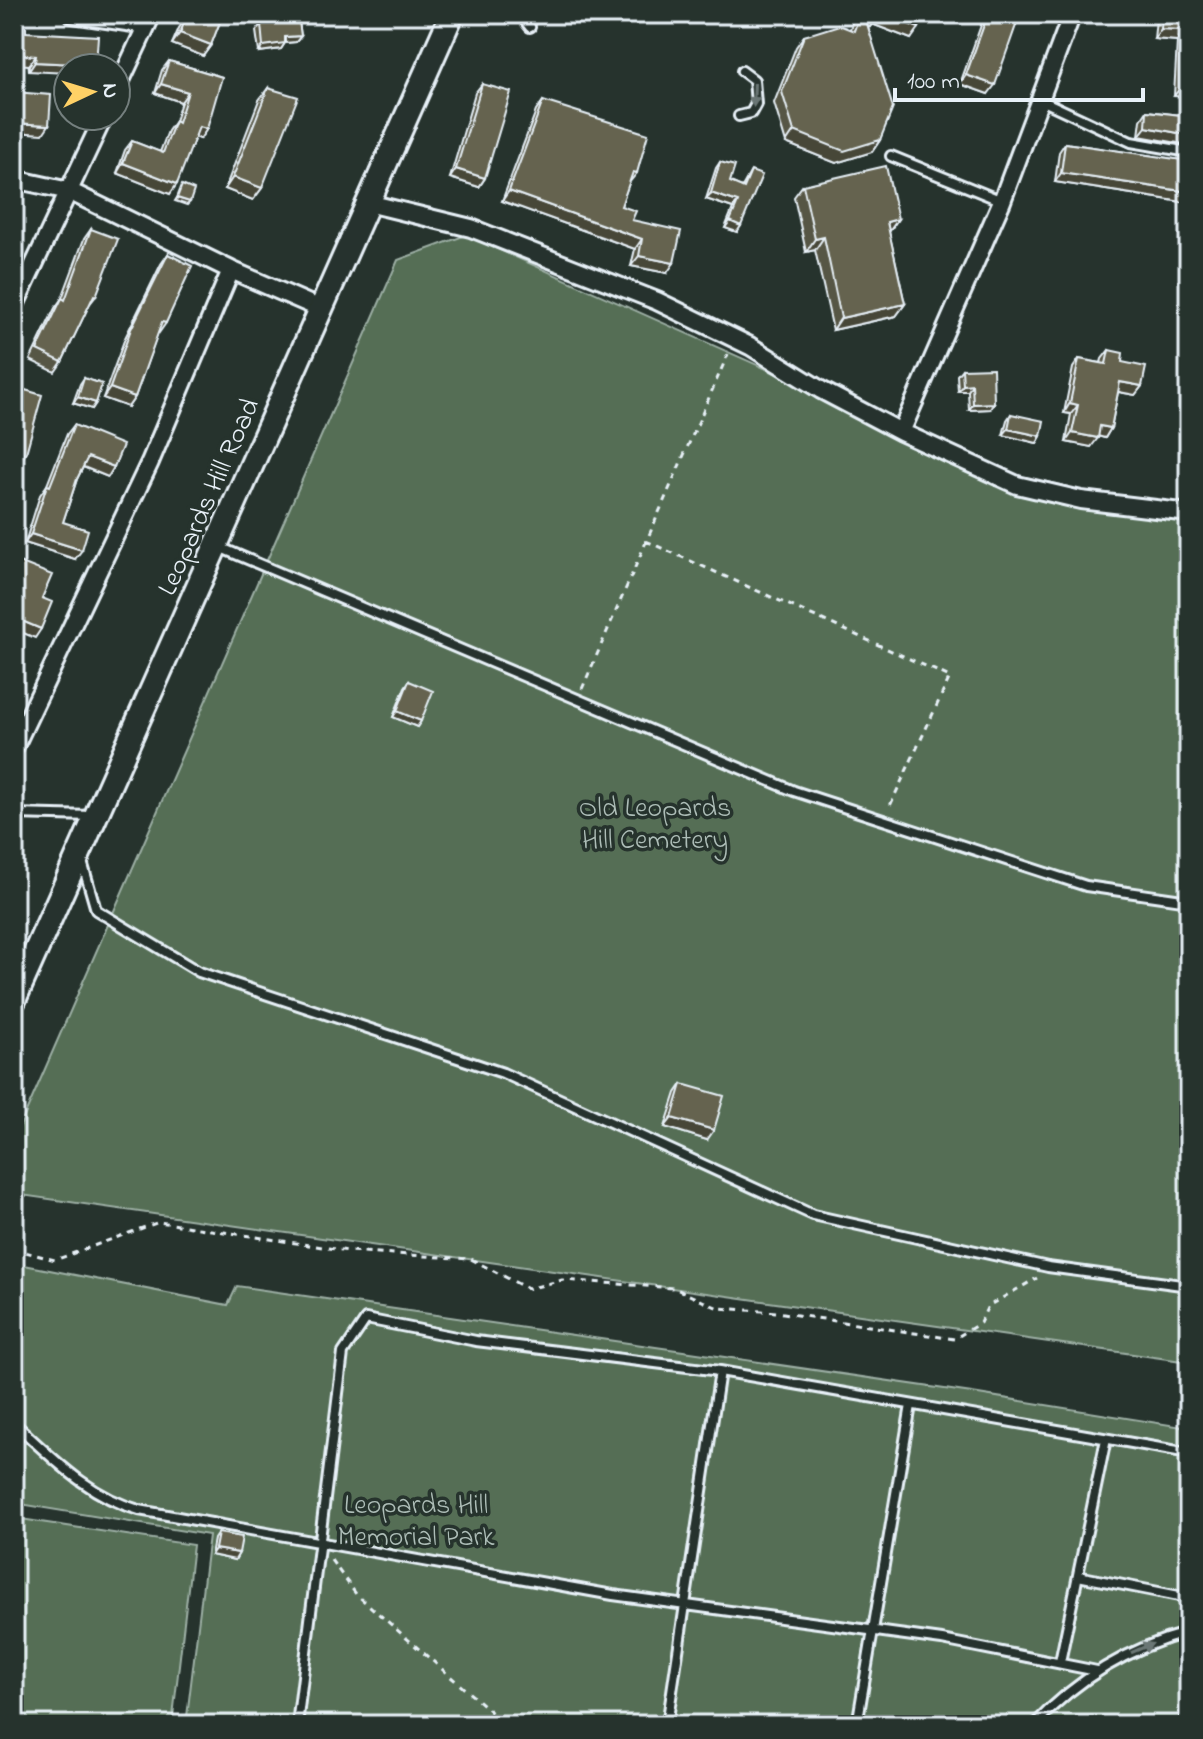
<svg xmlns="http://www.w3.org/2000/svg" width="1203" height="1739" viewBox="0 0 1203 1739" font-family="'Indie Flower',sans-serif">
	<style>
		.green { fill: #546e55; stroke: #9eb0a6; stroke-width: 2 }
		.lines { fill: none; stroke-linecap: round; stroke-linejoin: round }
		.lane-casing { stroke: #e8f1f8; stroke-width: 14 }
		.street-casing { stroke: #e8f1f8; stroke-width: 22 }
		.secondary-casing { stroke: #e8f1f8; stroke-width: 28 }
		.path { stroke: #e8f1f8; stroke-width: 3; stroke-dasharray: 6 6; stroke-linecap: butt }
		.lane { stroke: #26332d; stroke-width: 8 }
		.street { stroke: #26332d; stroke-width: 16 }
		.secondary { stroke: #26332d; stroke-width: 22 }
		.wall { fill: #575644; stroke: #e8f1f8; stroke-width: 2 }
		.shaded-wall { fill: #474637; stroke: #e8f1f8; stroke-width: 2 }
		.building { fill: #65644f; stroke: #e8f1f8; stroke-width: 2 }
		.oneway { fill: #6a7674 }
		.labels { text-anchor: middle; stroke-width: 7; stroke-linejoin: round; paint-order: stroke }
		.street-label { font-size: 28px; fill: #e8f1f8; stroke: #26332d }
		.park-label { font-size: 28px; fill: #adbdb7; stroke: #26332d }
	</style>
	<rect width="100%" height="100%" fill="#26332d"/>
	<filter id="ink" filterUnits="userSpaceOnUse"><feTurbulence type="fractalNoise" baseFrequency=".0125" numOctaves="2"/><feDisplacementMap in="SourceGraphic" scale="16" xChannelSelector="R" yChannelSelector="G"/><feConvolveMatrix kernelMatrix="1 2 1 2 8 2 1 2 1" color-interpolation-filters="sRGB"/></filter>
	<g filter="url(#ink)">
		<path class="green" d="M466,235L1071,505L1189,522V1362L14,1194V1140L398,260Z
			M14,1263L228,1305L237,1286L972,1393L1189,1428V1725H186L209,1535L14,1503Z
			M14,1518L193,1545L172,1725H14Z"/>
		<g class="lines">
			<defs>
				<path id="lane" d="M520,14L530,27
					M1041,100L1131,142L1189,152
					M739,116L751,113L756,104L754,80L742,71
					M891,156L1002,201
					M219,547L794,791L1086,886L1189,901
					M14,814L93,816
					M81,858L96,910L199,972L503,1073L813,1215L1048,1267L1189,1286
					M14,953L31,961
					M720,1371L1189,1453
					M14,1423C53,1458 88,1496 139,1510L613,1595L942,1640L1097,1671
					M1078,1576L1189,1598
					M1060,1662L1106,1439
					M297,1725L343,1353L366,1319L476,1341L720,1371L667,1725
					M857,1725L911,1405
					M1034,1725C1077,1679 1128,1648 1189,1632
					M1185,1725L1189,1693"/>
				<path id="street" d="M73,14L147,25
					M116,91L152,14
					M14,179L69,191L231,270L323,310
					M368,203L471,228L657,301L750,346L821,390L901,432L1017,485L1081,500L1189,513
					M14,307L104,116
					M901,432L1002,201L1072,14
					M14,748L150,462L231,270"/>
				<path id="secondary" d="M14,1000L452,14"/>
			</defs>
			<use href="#lane" class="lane-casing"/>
			<use href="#street" class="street-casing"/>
			<use href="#secondary" class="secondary-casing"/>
			<path class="path" d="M646,541L950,677L888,810
				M582,689L728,354
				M14,1249L55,1260L159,1222L348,1251L471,1259L528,1289L562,1280L674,1288L718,1308L777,1312L954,1339L980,1323L988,1306L1037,1278
				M331,1560L356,1594L506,1725"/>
			<use href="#lane" class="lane"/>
			<use href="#street" class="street"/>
			<use href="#secondary" class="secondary"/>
		</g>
		<path class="wall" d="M192,14H223L211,45L203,56L172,44L179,28L187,16L191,18Z
			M269,14H298L301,36L296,42L285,43L281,49L259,52L256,31L261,24L270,23Z
			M855,14H924L911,39L872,24L870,27H868L880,140L872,152L836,163L786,143L774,103L796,47L804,36L850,29Z
			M985,14H1020L988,94L960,84Z
			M1159,14H1189V97L1174,96L1177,41L1154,39L1156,19Z
			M26,32L96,65L94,68H68L29,71Z
			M169,61L222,77L200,139L195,137L170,194L117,173L125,150L132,141L160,152L168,131L175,121L181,102L155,93L162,70Z
			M482,84L485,178L479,187L450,178L475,93Z
			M268,88L262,188L253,200L225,189L259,100Z
			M543,101L637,173L629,183L621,206L632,220L667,273L631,266L635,249L502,201L536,111Z
			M1147,111L1189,116L1139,136L1141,120Z
			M1065,143L1189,161V203L1055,182L1059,152Z
			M720,162L730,182L742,187L751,171L737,232L725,228L733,208L706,199L716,168Z
			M803,185L898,219L889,232L905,304L896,316L833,330L815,250L806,252L794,197Z
			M91,229L96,296L89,305L62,362L55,372L30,360L55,308L62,298L84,239Z
			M168,254L166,323L159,333L158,332L135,397L128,407L103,398L125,338L161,264Z
			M1109,350L1122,362L1142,386L1135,395L1118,392L1111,428L1105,438L1098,436L1091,447L1066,442L1071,414L1064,413L1073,368L1079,359L1101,363L1102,359Z
			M962,369L990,409L969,410L968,391H958L957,375Z
			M84,378L96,403L92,409L73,403L80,384Z
			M1011,414L1041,436L1037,443L1003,435L1007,420Z
			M74,425L114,467L108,477L83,467L77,479L63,522L75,559L25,543L40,495L47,485L67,434Z
			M409,681L421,721L417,727L393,717L405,687Z
			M682,1084L707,1140L665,1127L676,1093Z
			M218,1533L239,1553L235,1560L211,1555L214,1539Z"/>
		<path class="shaded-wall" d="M861,14H883L919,28L911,39L872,24L870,27L857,23Z
			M1161,29L1184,30L1177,41L1154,39Z
			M180,33L211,45L203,56L172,44Z
			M301,36L296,42L285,43L281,49L259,52L263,46L285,37Z
			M14,54L36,56L29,65L14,64Z
			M35,62L96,65L94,68H68V73L29,71Z
			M966,75L995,85L988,94L960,84Z
			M161,84L188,92L181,102L155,93Z
			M1182,86H1189V97L1174,96Z
			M14,123L49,125L43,134L14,132Z
			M199,127L207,129L200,139L193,136Z
			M1146,127L1189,135V145L1139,136Z
			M794,131L880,140L872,152L836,163L786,143Z
			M123,163L177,184L170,194L117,173Z
			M456,169L485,178L479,187L450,178Z
			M1061,173L1189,192V203L1055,182Z
			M233,177L262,188L253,200L225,189Z
			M509,191L642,239L635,249L502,201Z
			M711,193L738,202L733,208L706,199Z
			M177,198L190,202L187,205L175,201Z
			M898,219L889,232L887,222Z
			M730,221L741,226L737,232L725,228Z
			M824,237L815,250L806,252L815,239Z
			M639,256L674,263L667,273L631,266Z
			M905,304L896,316L833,330L841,318Z
			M1120,382L1142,386L1135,395L1114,391Z
			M972,384L968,391H958L963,385Z
			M110,388L135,397L128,407L103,398Z
			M78,397L96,403L92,409L73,403Z
			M994,403L990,409L969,410L973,404Z
			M1070,403L1078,405L1071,414L1064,413Z
			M1100,426L1111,428L1105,438L1093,435Z
			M1008,429L1041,436L1037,443L1003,435Z
			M1072,433L1098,438L1091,447L1066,442Z
			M21,452L26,453L19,463L15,461Z
			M88,457L114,467L108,477L81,466Z
			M31,534L82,550L75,559L25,543Z
			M15,618L41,629L35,638L14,629Z
			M397,711L421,721L417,727L393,717Z
			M672,1118L714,1130L707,1140L665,1127Z
			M215,1549L239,1553L235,1560L211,1555Z"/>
		<path class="building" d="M196,14H223L211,45L180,33L187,16L194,19Z
			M274,14H298L301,36L285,37V43L263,46L261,24L275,22Z
			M860,14H864L893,108L880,140L844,151L794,131L782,92L804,36L839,25L854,31Z
			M883,14H924L919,28Z
			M988,14H1020L995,85L966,75Z
			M1162,14H1189V86H1182L1184,30L1161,29Z
			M14,26L26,27V32L98,36L96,65L35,62L36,56L14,54Z
			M169,61L222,77L207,129L199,127L177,184L123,163L132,141L163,153L175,121L178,123L188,92L161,84Z
			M482,84L511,92L485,178L456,169Z
			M268,88L298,97L262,188L233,177Z
			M14,92L51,95L49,125L14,123Z
			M543,101L648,134L637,173L633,172L621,206L636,211L632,220L681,231L674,263L639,256L642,239L509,191Z
			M1147,111L1189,116V135L1146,127Z
			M1065,143L1189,161V192L1061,173Z
			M720,162L735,166L730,182L744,188L751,171L762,175L741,226L730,221L738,202L711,193Z
			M886,166L898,219L887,222L905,304L841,318L824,237L815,239L803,185Z
			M182,185L194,190L190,202L177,198Z
			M91,229L118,239L96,296L94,295L62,362L37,350L62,298L65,300Z
			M168,254L192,266L166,323L162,322L135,397L110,388L131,329Z
			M1109,350L1123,353L1122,362L1146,367L1142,386L1120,382L1111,428L1100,426L1098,438L1072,433L1078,405L1070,403L1079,359L1106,364Z
			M993,368L994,403L973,404L972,384L963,385L962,369Z
			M84,378L102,384L96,403L78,397Z
			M15,387L42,395L26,453L21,452L14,472Z
			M1011,414L1044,421L1041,436L1008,429Z
			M74,425L123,445L114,467L88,457L77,479L63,522L88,530L82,550L31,534L47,485L50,486Z
			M14,560L52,575L42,598L52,602L41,629L15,618L14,619Z
			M409,681L433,691L421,721L397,711Z
			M682,1084L724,1096L714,1130L672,1118Z
			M218,1533L242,1537L239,1553L215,1549Z"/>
		<defs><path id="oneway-solid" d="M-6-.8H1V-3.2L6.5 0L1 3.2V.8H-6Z" transform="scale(2)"/></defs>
		<g class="oneway">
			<use href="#oneway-solid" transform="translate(754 95) rotate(92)"/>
			<use href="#oneway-solid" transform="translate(1142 1648) rotate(-23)"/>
		</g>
	</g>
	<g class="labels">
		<g class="street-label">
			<text transform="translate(207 496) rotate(-66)" y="10">Leopards Hill Road</text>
		</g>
		<g class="park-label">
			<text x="655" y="816">Old Leopards<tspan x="655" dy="32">Hill Cemetery</tspan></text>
			<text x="416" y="1513">Leopards Hill<tspan x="416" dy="32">Memorial Park</tspan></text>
		</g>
	</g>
	<rect width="1203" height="1739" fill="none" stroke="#26332d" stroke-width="48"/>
	<rect x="24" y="24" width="1155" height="1691" fill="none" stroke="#e8f1f8" stroke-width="3" filter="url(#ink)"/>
	<g transform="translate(92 92) rotate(86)"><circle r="38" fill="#26332d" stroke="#747f7e" stroke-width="2"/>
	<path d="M0-6L14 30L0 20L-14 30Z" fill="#ffd166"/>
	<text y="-12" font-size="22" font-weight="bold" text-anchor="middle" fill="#e8f1f8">N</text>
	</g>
	<path d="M895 88v12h248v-12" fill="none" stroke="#e8f1f8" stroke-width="4"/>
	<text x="907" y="88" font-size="24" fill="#e8f1f8" stroke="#26332d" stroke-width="6" paint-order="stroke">100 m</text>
</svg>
